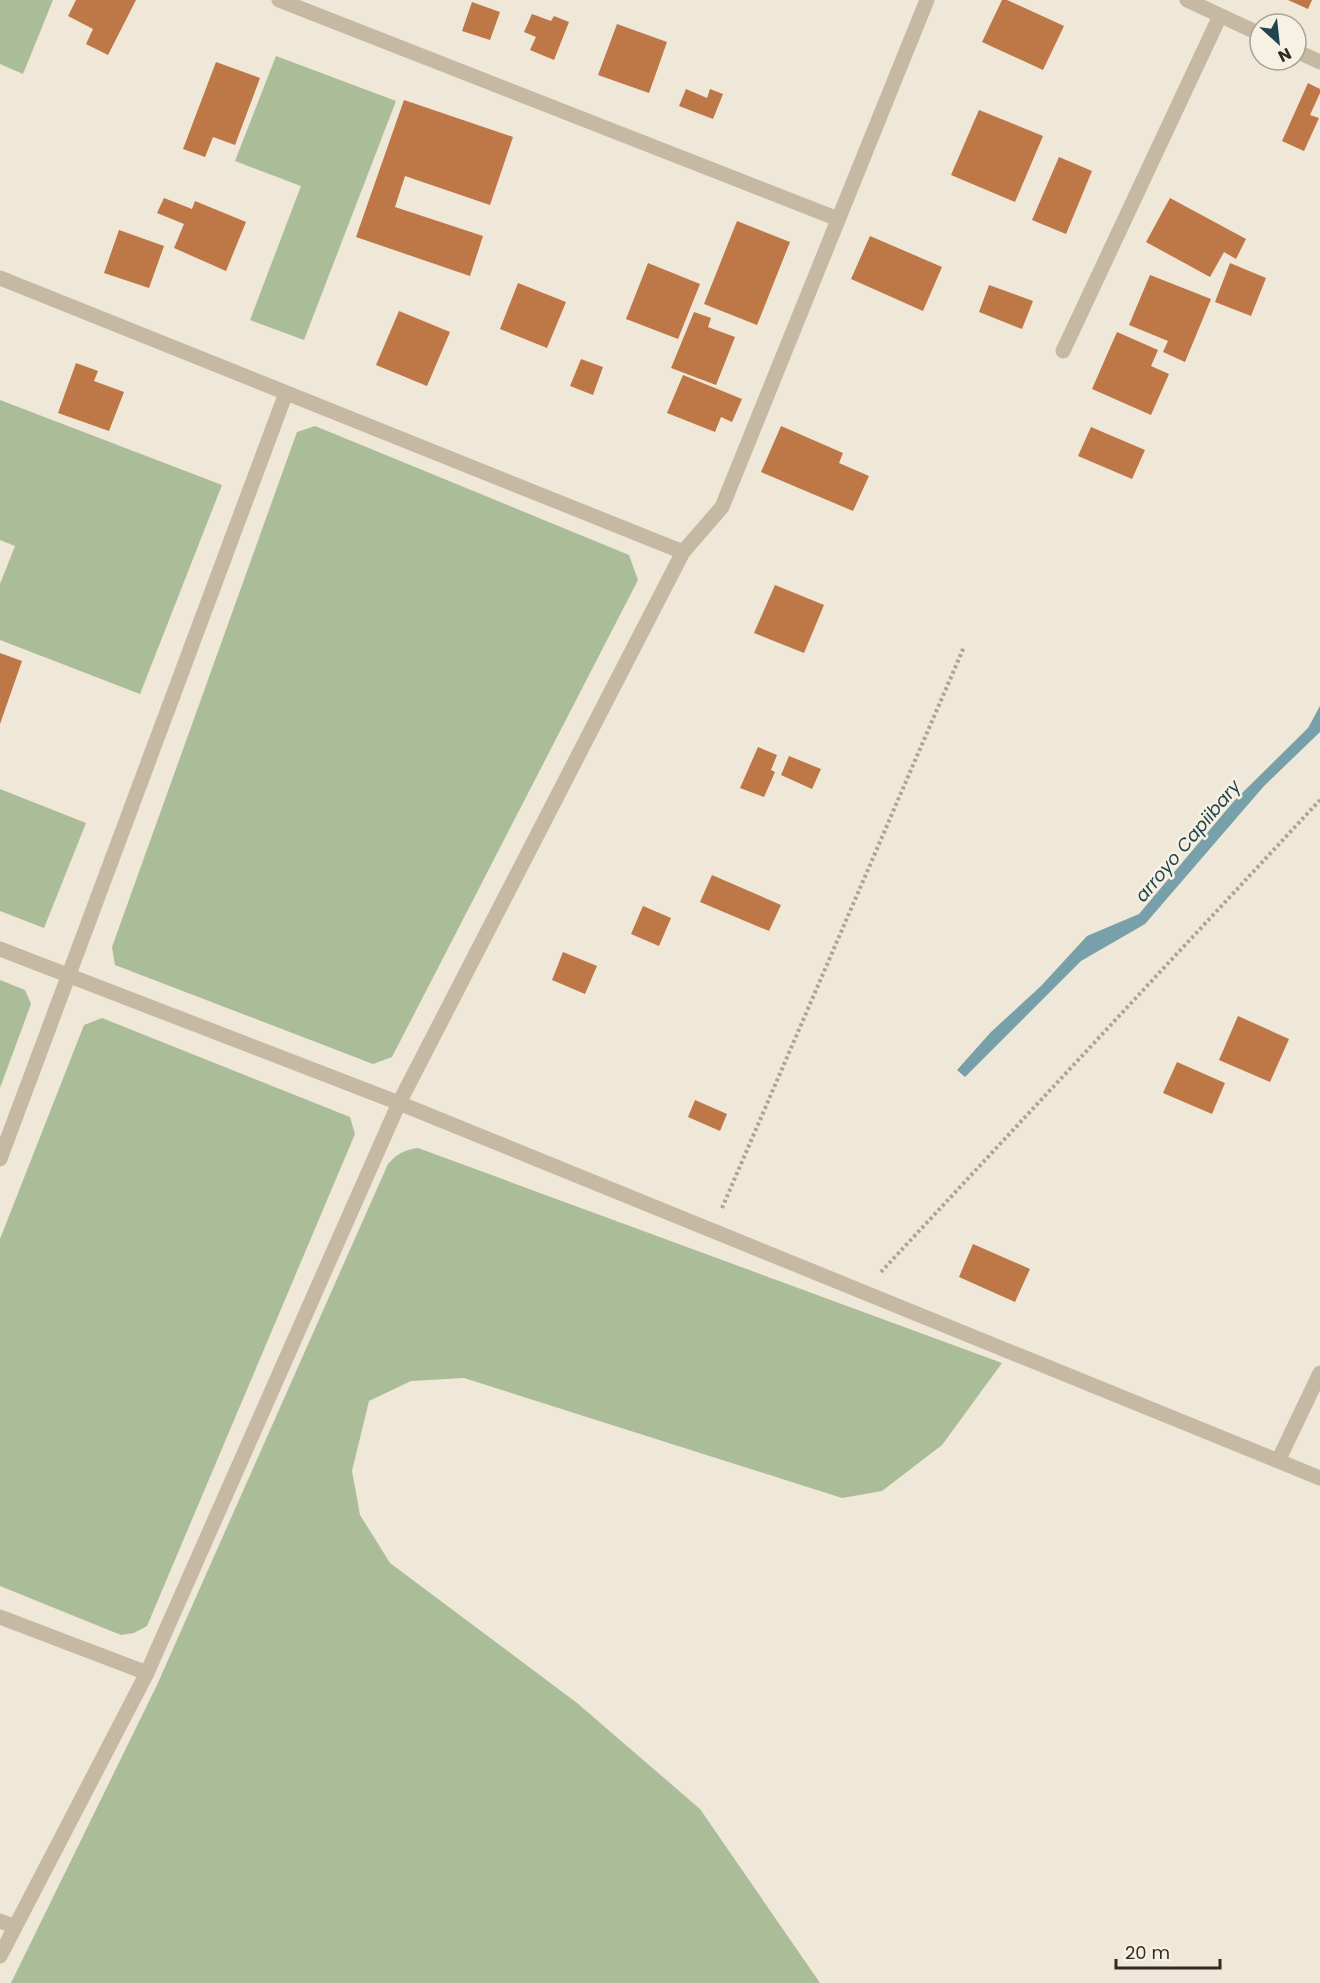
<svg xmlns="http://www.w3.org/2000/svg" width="1320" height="1983" viewBox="0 0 1320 1983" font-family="Poppins,sans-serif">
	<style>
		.green { fill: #abbc99 }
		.water { fill: #78a0aa }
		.building { fill: #be7746 }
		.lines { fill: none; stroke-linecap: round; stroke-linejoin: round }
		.path { stroke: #b1a38f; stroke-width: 4; stroke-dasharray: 3 3; stroke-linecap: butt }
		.street { stroke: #c5b9a4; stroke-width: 15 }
		.labels { text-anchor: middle; stroke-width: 5; stroke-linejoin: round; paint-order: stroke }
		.water-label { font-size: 18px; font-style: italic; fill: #1e4550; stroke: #f7f1e3 }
	</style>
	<rect width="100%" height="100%" fill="#efe7d7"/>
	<path class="green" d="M0,0H53L23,74L0,64Z
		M276,56L396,101L304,340L250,320L301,186L235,161Z
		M0,400L222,485L140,694L0,640V584L15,546L0,540Z
		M315,426L629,555L638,580L392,1057L373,1064L115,965L112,947L297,432Z
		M0,789L86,823L44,928L0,911Z
		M0,980L25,990L31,1004L0,1088Z
		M102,1018L350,1117L355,1134L147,1626L134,1633L121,1635L0,1586V1239L84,1025Z
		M418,1148L1002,1363L942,1445L882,1491L842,1498L464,1378L411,1381L369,1401L352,1471L360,1515L390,1563L577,1703L700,1809L820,1983H11L157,1685L388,1164C397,1154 404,1150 418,1148Z"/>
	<path class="water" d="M1320,706V732L1264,786L1145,924L1081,961L965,1077L957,1070L991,1032L1041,986L1087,936L1139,914L1234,801L1308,728Z"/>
	<path class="building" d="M76,0H136L108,55L86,44L93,29L68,16Z
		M1002,0H1007L1064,26L1043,70L982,42Z
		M1288,0H1312L1308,9Z
		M472,2L500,12L490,40L462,31Z
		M532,14L551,21L554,16L569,22L554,60L530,50L536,37L524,32Z
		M617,24L667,42L649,93L598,75Z
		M216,62L260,78L235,145L213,137L205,157L183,149Z
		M1308,83L1320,89V93L1310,115L1319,118L1304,151L1282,141Z
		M686,89L707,98L710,89L723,94L713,119L679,106Z
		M404,100L513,137L490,205L405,176L395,207L483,236L470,276L356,237Z
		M979,110L1043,136L1015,202L951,175Z
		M1059,157L1092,171L1066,234L1032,220Z
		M164,198L192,209L195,201L246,222L226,271L174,248L184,224L157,213Z
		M1170,198L1246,239L1236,259L1224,252L1210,277L1146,242Z
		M737,221L790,242L757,325L704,304Z
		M119,230L164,246L149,288L104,273Z
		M870,236L942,267L923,311L851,279Z
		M648,263L700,284L678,339L626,319Z
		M1230,263L1266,278L1251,316L1215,302Z
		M1150,275L1211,299L1185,362L1163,352L1168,341L1129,325Z
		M518,283L566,302L547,348L500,329Z
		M989,285L1033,301L1022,329L979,312Z
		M399,311L450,332L427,386L376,365Z
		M694,312L711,318L708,327L735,337L716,385L671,368Z
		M1117,332L1158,350L1151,366L1169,374L1151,415L1092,389Z
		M581,359L603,367L593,395L570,386Z
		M76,363L98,371L94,381L124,392L109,431L58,413Z
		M683,375L742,399L732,422L721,417L715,432L667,413Z
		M781,426L843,453L839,463L869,476L853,511L761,472Z
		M1091,427L1145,450L1132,479L1078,456Z
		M775,585L824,605L804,653L754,633Z
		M0,653L22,661L0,724Z
		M758,747L777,755L771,770L775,772L764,797L740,788Z
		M789,756L821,769L812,789L781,775Z
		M712,875L781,905L769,931L700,902Z
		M643,906L671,918L659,946L631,934Z
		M563,952L597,966L585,994L552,980Z
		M1238,1016L1289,1039L1270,1082L1219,1060Z
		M1177,1062L1225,1083L1212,1114L1163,1093Z
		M695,1100L727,1114L720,1131L688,1117Z
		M973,1244L1030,1269L1015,1302L959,1277Z"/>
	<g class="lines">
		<path class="path" d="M722,1208L964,647
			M881,1272L1320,800"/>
		<path class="street" d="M279,0L838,219
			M1187,0L1260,34
			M1296,51L1320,62
			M0,278L683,552
			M1063,351L1220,16
			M0,949L399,1103L1320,1478
			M0,1159L286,393
			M1278,1461L1320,1373
			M0,1617L147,1673
			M0,1921L15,1927
			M0,1956L147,1673L399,1103L683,552L722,507L927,0"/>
	</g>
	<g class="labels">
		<g class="water-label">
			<text transform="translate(1188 841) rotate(-50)" y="6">arroyo Capiibary</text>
		</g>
	</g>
	<g transform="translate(1278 42) rotate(153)"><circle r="28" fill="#f7f1e3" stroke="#a8a297" stroke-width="1.5"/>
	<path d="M0-4.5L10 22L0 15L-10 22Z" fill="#1e4550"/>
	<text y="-9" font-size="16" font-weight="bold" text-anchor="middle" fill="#322b25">N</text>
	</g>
	<path d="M1116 1959v9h104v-9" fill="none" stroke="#322b25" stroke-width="3"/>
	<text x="1125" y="1959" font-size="18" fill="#322b25" stroke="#f7f1e3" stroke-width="4.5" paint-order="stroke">20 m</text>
</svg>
